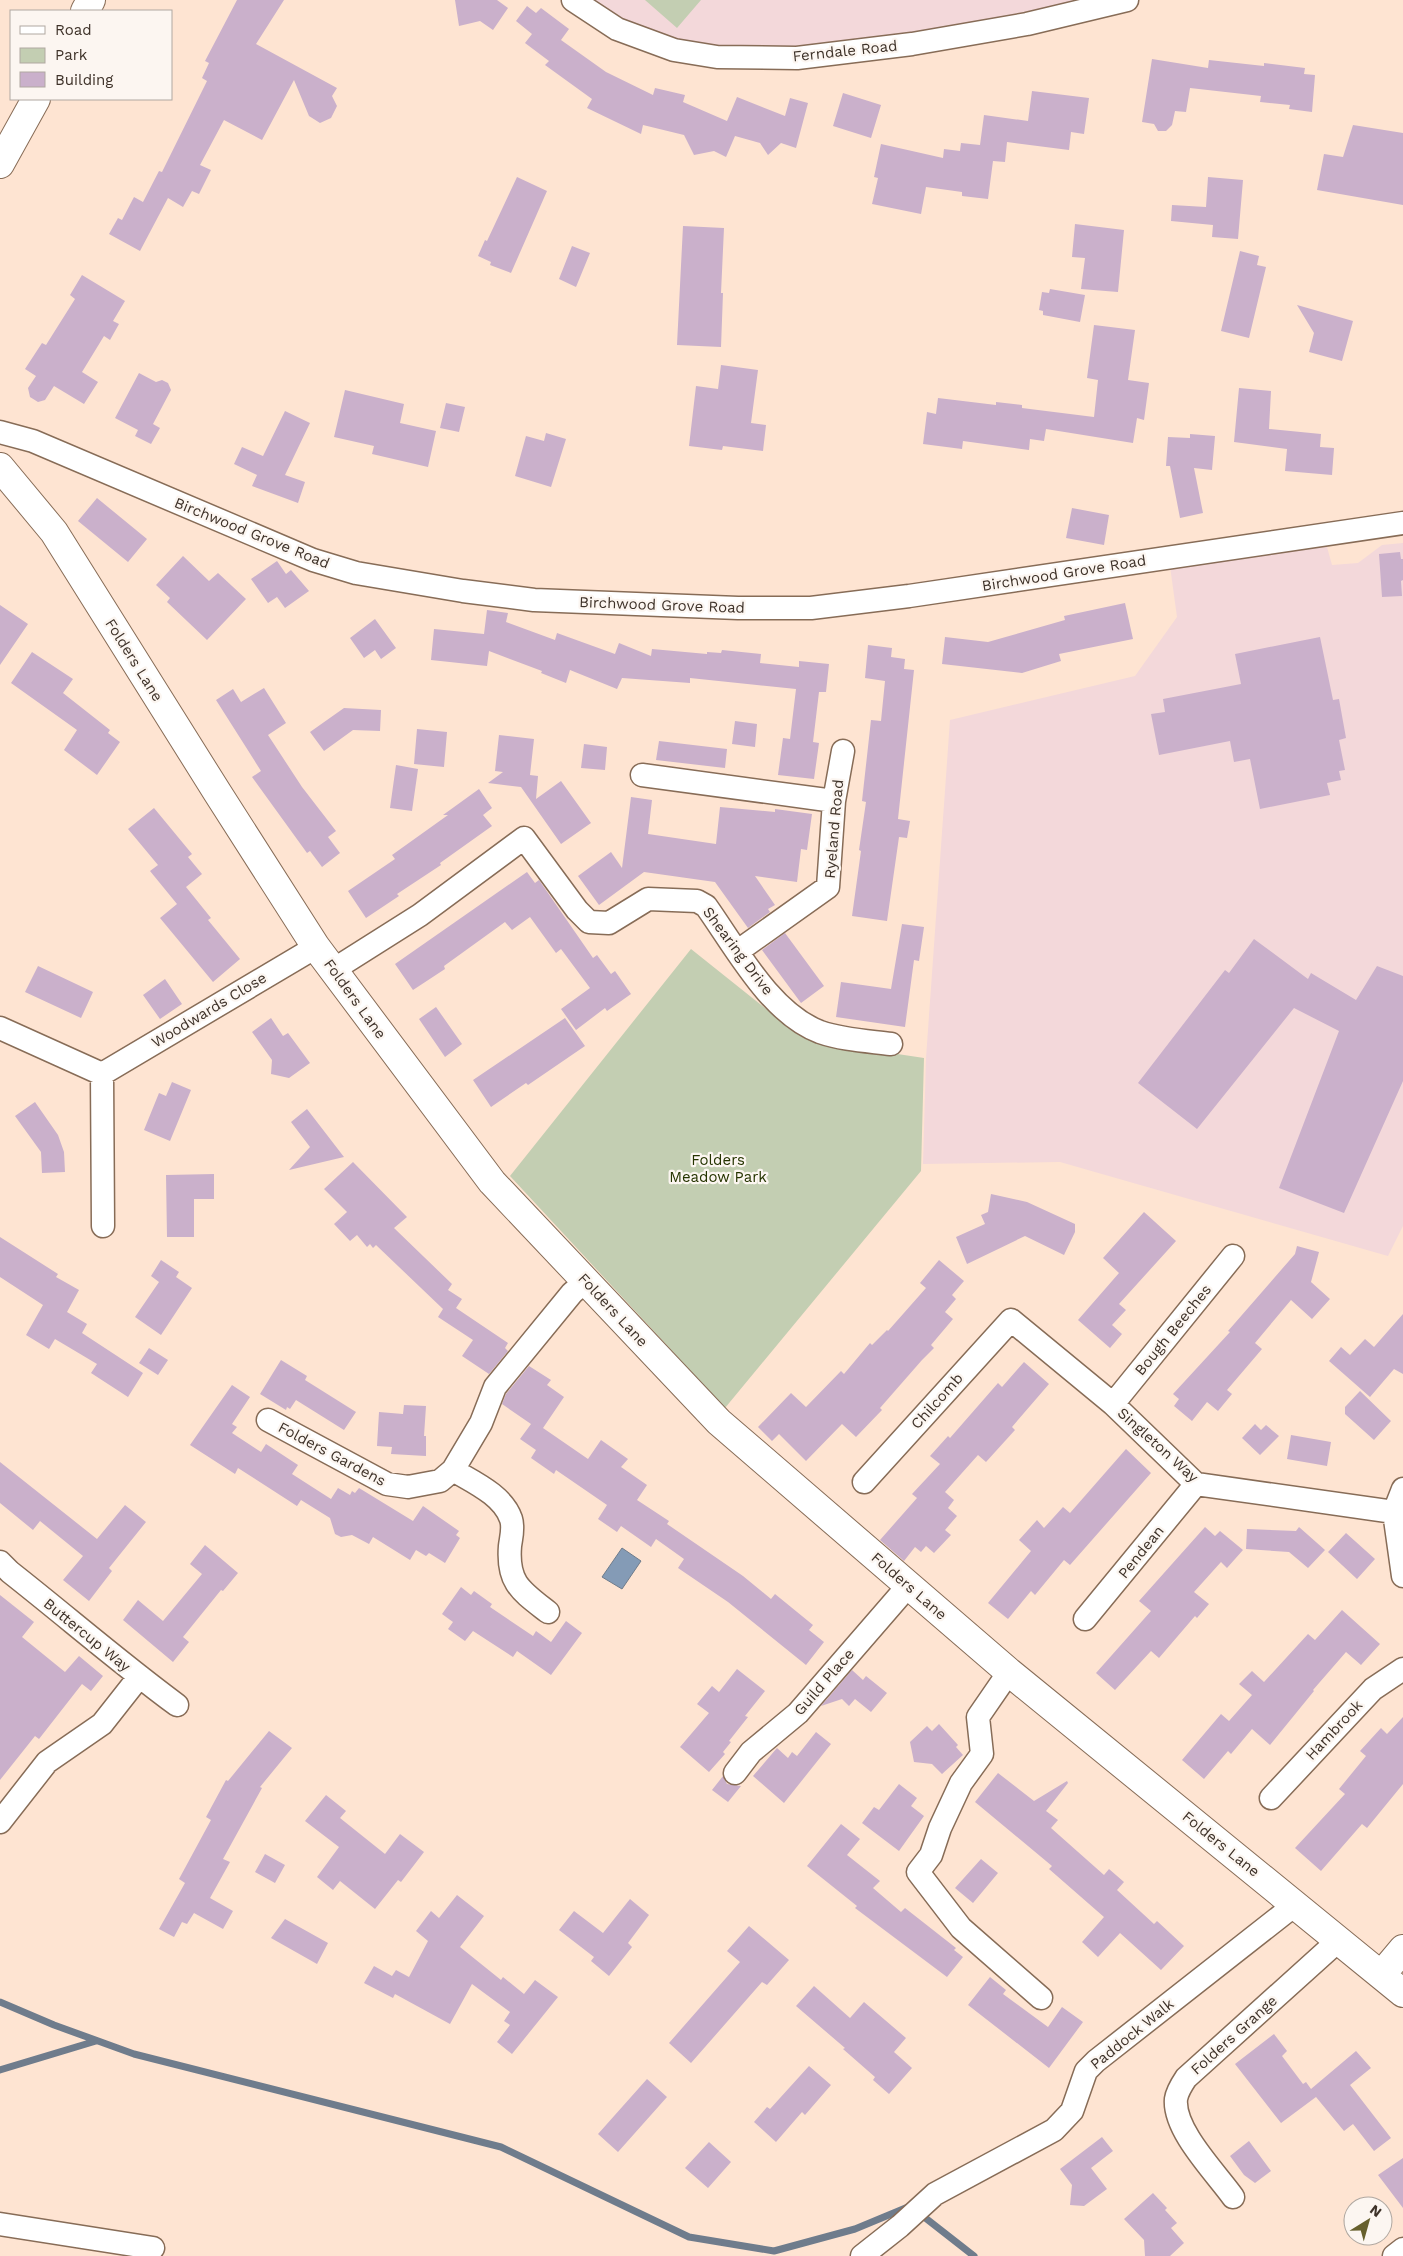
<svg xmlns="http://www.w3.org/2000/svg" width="1403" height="2256" viewBox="0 0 1403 2256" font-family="'Work Sans',sans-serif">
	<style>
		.education { fill: #f3d8da }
		.green { fill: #c3ceb2 }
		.water { fill: #849bb6; stroke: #6f7c8c }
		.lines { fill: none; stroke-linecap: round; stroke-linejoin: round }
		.stream { stroke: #6f7c8c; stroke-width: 7 }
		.building { fill: #cab0cb }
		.street-casing { stroke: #876c57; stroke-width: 25 }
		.secondary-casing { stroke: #876c57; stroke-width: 30 }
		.street { stroke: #fff; stroke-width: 22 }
		.secondary { stroke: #fff; stroke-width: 28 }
		.labels { text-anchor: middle; stroke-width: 4.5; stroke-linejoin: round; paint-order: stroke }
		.street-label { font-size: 15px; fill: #3e3229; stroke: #fcf6f1 }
		.park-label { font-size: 15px; fill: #253400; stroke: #fcf6f1 }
	</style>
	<rect width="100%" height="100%" fill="#fee4d2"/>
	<path class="education" d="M582,0H1080L888,41L800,51L687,49L651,39Z
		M1403,543V1226L1388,1256L1060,1162L923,1164L926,1058L950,720L1135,676L1177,617L1169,559L1327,547L1332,565L1358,563L1382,545Z"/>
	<path class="green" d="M645,0H701L677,28Z
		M691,949L765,1008L801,1033L831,1044L924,1058L921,1171L725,1408L510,1176Z"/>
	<path class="water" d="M622,1548L641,1561L622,1589L602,1577Z"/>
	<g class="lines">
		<path class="stream" d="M0,2002L54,2025L134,2054L501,2147L689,2237L774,2251L855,2229L908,2207
			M0,2070L96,2041
			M919,2213L974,2256"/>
	</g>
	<path class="building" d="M237,0H284L256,44L337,88L332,96L337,106L331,118L320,123L309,116L294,80L262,140L224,120L200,165L211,170L199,194L192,191L183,207L168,198L140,251L109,234L118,218L122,220L134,197L143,202L159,171L162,172L207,81L202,78L209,63L205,61Z
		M455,0H497L508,8L493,30L480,21L459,26Z
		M527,6L536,13L541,8L569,29L561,40L606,72L653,95L655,88L685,95L683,102L727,121L737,97L785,116L790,98L808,103L796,148L781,143L768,155L760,143L735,136L726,157L714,151L694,155L684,135L643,125L641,134L587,108L592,99L545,65L549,61L525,43L532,34L516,21Z
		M1152,59L1208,68L1209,60L1264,66V63L1305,68L1304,74L1315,75L1312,112L1289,109L1290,105L1260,102L1261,96L1190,88L1186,112L1175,111L1172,125L1166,131H1158L1154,124L1142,122Z
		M1032,91L1089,98L1084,134L1071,132L1069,150L1007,142L1005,162L993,161L988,199L962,196V192L926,187L921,214L872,204L878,178L874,177L881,144L943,158L944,149L960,151L961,143L980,145L984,115L1028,121Z
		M843,93L881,105L871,138L833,126Z
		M1353,125L1403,133V205L1317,190L1324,154L1343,157Z
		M517,177L547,191L511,273L490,265L491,262L478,256L485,240L487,241Z
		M1208,177L1243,180L1238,239L1212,237L1213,225L1171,221L1172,205L1206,207Z
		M1075,224L1124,230L1118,292L1081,289L1085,258L1072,257Z
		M683,226L724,228L721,293H723L721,347L677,345Z
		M572,246L590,253L576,287L559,279Z
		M1240,251L1259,256L1257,265L1266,267L1249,338L1221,331Z
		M82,275L125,301L113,321L119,324L110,340L104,336L82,372L98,382L84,404L54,386L45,400L38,402L30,397L28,388L36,376L25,369L42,343L46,345L75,299L70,295Z
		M1050,289L1085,295L1080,322L1043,315V311L1039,310L1042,292L1049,293Z
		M1297,305L1353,321L1342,361L1309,352L1314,333Z
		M1094,325L1135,330L1128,380L1149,383L1144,420L1137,418L1133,443L1046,429L1044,441L1030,439L1029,450L963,441L962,449L923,444L927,412L936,414L938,398L996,405V402L1022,405V408L1094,417L1098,380L1087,378Z
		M721,365L758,370L751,423L766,425L763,451L723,446L722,450L689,446L696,386L718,389Z
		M139,373L156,382L162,380L168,383L171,390L153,424L160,428L151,444L135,436L138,430L115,418Z
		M1239,388L1271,391L1269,429L1321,434L1320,447L1334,448L1332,475L1285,471L1287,449L1234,442Z
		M345,390L404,404L400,423L436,431L428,467L372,454L374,446L334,437Z
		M446,403L465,407L459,432L440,428Z
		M285,411L310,423L285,475L305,482L298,503L252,486L257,475L234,464L242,447L263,456Z
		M546,433L566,439L551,487L515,476L526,436L544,441Z
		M1190,434L1215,436L1212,470L1194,468L1203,513L1180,518L1170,466H1166L1168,437L1190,438Z
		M97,498L147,539L128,562L78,521Z
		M1072,508L1109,515L1104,545L1066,538Z
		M1400,552L1401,559H1403V580L1401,581L1402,596L1382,597L1379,554Z
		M183,556L209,581L218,573L246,599L207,640L167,602L170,598L156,585Z
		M277,561L286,574L291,570L309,591L285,608L277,597L268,603L251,579Z
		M1125,603L1133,639L1059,654L1061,661L1022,673L942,664L945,637L988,642L1065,620L1064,616Z
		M0,605L28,624L0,665Z
		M487,610L508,613L506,622L555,640L557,633L615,654L619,643L651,656L652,649L707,654V652L721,653L722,650L761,654L760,663L799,667V661L829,664L826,692H819L813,742L819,743L814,779L778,775L783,738L790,739L796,689L690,678V683L622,678L617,689L570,670L566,683L541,673L542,671L489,651L487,666L431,660L434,629L484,634Z
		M375,619L396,648L381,659L375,650L364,658L350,638Z
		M1320,637L1333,700L1339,699L1346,738L1339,740L1345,770L1339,771L1341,780L1327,783L1330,795L1260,809L1250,759L1234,762L1230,741L1159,755L1151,714L1165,712L1163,699L1241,684L1235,654Z
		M868,645L892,648L891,657L905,659L904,669L914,670L898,819L910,821L907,838L899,837L887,921L852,916L861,851L859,850L866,802L862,801L871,720L881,721L885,681L865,678Z
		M32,652L73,679L63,693L110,730L108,733L120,742L97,775L64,750L77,730L11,683Z
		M264,688L286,723L268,735L302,787L336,831L328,837L340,853L322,867L310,851L307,853L252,777L261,771L216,700L233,689L241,702Z
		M344,708L381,710L380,731L353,730L324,751L310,732Z
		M735,721L757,724L755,747L732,744Z
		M417,729L447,732L444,767L414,764Z
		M499,735L534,739L530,775L538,776L536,799L561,781L591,823L561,844L521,787L488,783L503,772L495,771Z
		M659,741L727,749L725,768L656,760Z
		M584,744L607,747L605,770L581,768Z
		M396,765L418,769L412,811L390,808Z
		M479,789L492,808L483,815L492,826L440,863L441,865L397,894L399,896L366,918L348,891L395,859L392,855L448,815H443Z
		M631,797L652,800L648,834L716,844L720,807L775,812V809L812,814L807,850L801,849L797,882L755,876L775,905L768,909L770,912L748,928L715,882L644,872L599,905L578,876L611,852L622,868Z
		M154,808L192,854L188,857L202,874L186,887L211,918L208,920L240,959L213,982L160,918L177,904L150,871L158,865L128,829Z
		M527,872L535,883L539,880L593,958L597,955L611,974L615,971L631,994L607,1011L605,1008L576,1030L561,1009L590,988L561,949L556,953L530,917L512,930L505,922L444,966L445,969L413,990L395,964Z
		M902,924L924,927L919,961L914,960L905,1027L836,1017L841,982L891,989Z
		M785,933L824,986L801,1003L762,950Z
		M1254,939L1308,979L1311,973L1356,1000L1377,966L1403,976V1081L1344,1213L1279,1188L1339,1031L1294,1008L1197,1129L1138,1083L1225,970L1229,973Z
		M38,966L93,992L81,1018L25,992Z
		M165,979L182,1004L160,1019L143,995Z
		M436,1007L462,1044L445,1057L419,1019Z
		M271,1018L283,1036L288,1033L310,1063L289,1078L271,1074L272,1060L252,1032Z
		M565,1018L585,1046L528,1085L526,1083L491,1107L473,1080Z
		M172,1082L191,1090L170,1141L144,1130L159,1093L166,1096Z
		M35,1102L58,1135L64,1152L65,1172L42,1173L41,1152L15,1116Z
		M307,1109L344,1157L289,1170L310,1147L291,1122Z
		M353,1162L407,1217L394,1228L452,1284L448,1290L462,1299L456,1308L508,1343L505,1348L508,1351L489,1374L462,1356L473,1340L438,1317L443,1309L376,1245L373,1248L370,1244L367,1247L357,1235L350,1241L334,1224L347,1212L324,1189Z
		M214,1174V1199H194V1237H167L166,1175Z
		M991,1194L1027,1202L1075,1224V1232L1064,1255L1025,1236L967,1264L956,1237L985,1224L981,1215L988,1212Z
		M1144,1212L1176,1241L1119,1304L1126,1310L1112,1325L1122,1334L1110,1348L1078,1320L1119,1273L1103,1258Z
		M0,1237L58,1274L56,1277L79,1290L67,1312L87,1324L82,1333L143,1373L128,1397L91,1373L97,1364L55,1339L49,1349L26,1335L43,1305L0,1277Z
		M1297,1246L1319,1252L1311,1282L1330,1299L1312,1319L1291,1300L1255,1343L1262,1349L1227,1390L1232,1394L1218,1411L1207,1402L1192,1421L1174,1406L1179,1399L1173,1394L1230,1332L1228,1331L1295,1254Z
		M161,1260L179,1272L176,1277L192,1288L161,1335L135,1317L159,1282L151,1276Z
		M939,1260L964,1281L952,1295L956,1299L945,1312L953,1319L931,1345L934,1348L922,1360L880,1408L882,1410L856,1437L842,1424L806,1461L779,1434L772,1441L758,1427L791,1393L806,1407L841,1371L844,1374L870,1343L872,1345L887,1330L888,1331L926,1288L920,1283Z
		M1403,1314V1374L1394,1369L1370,1397L1329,1361L1341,1347L1350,1355L1365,1339L1374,1347Z
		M149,1348L168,1360L158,1375L139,1363Z
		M281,1360L307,1376L305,1380L356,1412L344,1430L296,1400L290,1409L287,1407L286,1410L260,1394Z
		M1024,1362L1049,1384L1012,1427L1015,1430L986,1462L978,1455L945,1492L954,1500L948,1508L957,1516L945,1530L951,1535L934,1553L926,1546L921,1552L915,1547L904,1561L880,1540L917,1498L912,1494L940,1464L930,1456L948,1436L950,1438L998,1383L1002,1387Z
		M529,1366L551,1380L547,1385L564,1397L543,1428L588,1459L601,1440L628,1459L621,1467L647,1485L637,1500L669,1521L667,1524L743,1576L771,1599L775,1594L813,1625L809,1630L824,1642L806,1665L728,1602L678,1568L684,1559L656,1539L651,1547L621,1526L617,1532L598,1519L607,1505L556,1470L554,1474L531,1458L536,1450L520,1439L531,1424L502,1404L506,1394Z
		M232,1385L250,1397L232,1424L237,1427L232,1433L261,1452L266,1444L298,1465L292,1474L331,1499L338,1488L350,1495L352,1491L355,1493L359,1488L413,1521L423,1506L459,1531L456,1535L460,1538L445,1563L429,1553L426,1556L416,1550L410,1560L373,1537L369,1544L352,1535L341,1537L335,1534L330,1518L301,1500L297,1506L238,1468L235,1474L190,1445Z
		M1360,1391L1391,1421L1374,1440L1345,1414V1407Z
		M404,1405L426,1406L424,1436H426V1456L391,1454L392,1447L377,1446L379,1412L403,1414Z
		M1255,1424L1261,1430L1266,1425L1279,1436L1260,1455L1242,1438Z
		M1291,1435L1331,1442L1327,1466L1287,1459Z
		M1126,1449L1151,1473L1070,1565L1064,1560L1035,1595L1031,1591L1008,1619L988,1603L1031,1551L1019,1540L1037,1520L1044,1528L1063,1507L1070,1513Z
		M0,1462L97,1539L125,1505L146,1522L109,1568L112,1571L89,1601L63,1580L83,1556L40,1521L33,1530L0,1503Z
		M1205,1527L1215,1536L1220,1531L1243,1550L1227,1568L1221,1562L1194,1592L1209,1604L1197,1618L1195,1616L1159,1658L1151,1651L1115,1690L1096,1673L1151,1611L1139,1601Z
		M1299,1527L1325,1550L1308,1568L1289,1552L1246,1549L1247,1529L1296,1531Z
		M1346,1533L1375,1559L1357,1579L1328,1552Z
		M205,1545L238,1573L223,1591L221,1590L183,1637L189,1642L173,1662L123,1620L138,1600L163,1621L202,1574L190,1564Z
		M461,1587L471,1595L474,1591L492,1604L490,1607L533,1636L536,1631L551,1642L566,1621L582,1633L551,1675L517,1651L513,1657L473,1631L465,1641L448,1629L453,1622L442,1614Z
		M0,1595L34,1622L22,1637L65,1672L79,1656L103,1676L91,1691L82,1684L39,1739L35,1736L0,1780Z
		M1342,1610L1380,1644L1361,1665L1346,1652L1313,1690L1314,1691L1270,1745L1252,1729L1231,1754L1228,1751L1204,1779L1182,1760L1221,1714L1229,1721L1252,1695L1239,1684L1252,1671L1264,1682L1308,1634L1315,1640Z
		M737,1669L765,1691L745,1716L748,1717L729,1741L731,1742L723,1752L725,1754L709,1772L680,1747L709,1713L697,1704L712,1686L719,1692Z
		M852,1670L863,1680L866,1676L887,1693L871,1712L855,1699L849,1706L842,1699L821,1706Z
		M1403,1717V1784L1367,1828L1362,1824L1321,1871L1295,1848L1345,1794L1339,1789L1366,1756L1360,1751L1381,1728L1387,1734Z
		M939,1724L958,1745L956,1747L963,1755L942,1774L932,1764L914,1762L910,1742L927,1726L932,1731Z
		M269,1731L292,1748L260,1787L262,1788L223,1859L230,1862L210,1898L233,1911L223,1929L194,1913L187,1924L182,1922L174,1937L159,1929L185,1883L179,1879L211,1820L206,1817L226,1780L228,1781Z
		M816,1732L831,1744L784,1803L753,1776L777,1748L788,1758L792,1752L797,1756Z
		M998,1773L1034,1801L1067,1781L1068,1783L1046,1811L1058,1820L1051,1828L1104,1875L1109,1869L1124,1882L1117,1890L1154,1924L1157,1921L1184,1946L1161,1970L1120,1933L1098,1957L1082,1942L1104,1917L1049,1869L1052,1866L975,1802Z
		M723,1776L727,1784L741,1786L728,1802L712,1790Z
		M899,1784L917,1798L911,1806L924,1816L899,1851L862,1823L874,1807L879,1810Z
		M326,1795L346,1811L340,1818L385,1854L400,1834L424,1852L401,1882L398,1880L375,1909L340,1881L333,1890L317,1877L339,1847L305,1821Z
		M841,1824L860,1839L847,1855L880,1881L873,1888L901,1912L905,1908L956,1948L954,1950L963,1957L947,1977L855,1908L857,1906L807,1866Z
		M265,1854L285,1865L275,1883L255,1872Z
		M981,1859L998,1873L973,1903L955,1888Z
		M457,1895L484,1916L460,1947L501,1980L503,1977L524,1994L535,1980L558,1997L512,2054L497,2042L510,2025L504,2021L510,2012L472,1984L450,2024L395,1994L393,1998L364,1983L374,1966L392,1976L396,1970L409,1977L428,1941L416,1931L431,1911L439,1918Z
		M630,1899L649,1915L628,1943L632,1947L609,1976L591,1961L594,1957L559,1930L574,1911L603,1933Z
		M285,1919L328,1943L317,1964L271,1938Z
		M749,1926L789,1960L767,1985L762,1982L691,2063L669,2043L740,1962L727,1951Z
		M990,1977L1006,1990L1003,1994L1048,2027L1062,2007L1083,2022L1049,2068L968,2005Z
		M814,1986L850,2018L864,2002L906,2038L894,2052L912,2068L889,2094L873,2080L875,2077L843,2049L845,2048L796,2006Z
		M1274,2034L1287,2051L1282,2056L1303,2084L1306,2082L1311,2089L1356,2051L1371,2068L1350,2085L1391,2138L1374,2151L1353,2124L1344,2131L1316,2097L1281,2123L1235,2064Z
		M809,2066L831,2085L805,2115L802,2112L776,2142L754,2122L767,2107L770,2109Z
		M647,2079L667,2097L618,2152L598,2134Z
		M1102,2137L1113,2151L1091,2168L1107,2189L1084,2206L1070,2205L1072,2185L1060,2169Z
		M1249,2141L1271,2171L1255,2183L1244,2175L1230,2156Z
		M709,2142L731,2162L708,2188L685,2168Z
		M1403,2158V2208L1378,2175Z
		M1153,2193L1167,2208L1165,2210L1177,2223L1171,2228L1184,2243L1170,2256H1145L1144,2240L1124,2219Z"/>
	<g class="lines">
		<defs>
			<path id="street" d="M573,0L617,29L674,50L717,57L797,58L912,44L1027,24L1127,0
				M0,432L33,441L313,560L356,573L463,591L534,600L738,608H811L909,596L1403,523
				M642,775L834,801
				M738,951L828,887L834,801L843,751
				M333,970L420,915L524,838L577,910L589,922L609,923L648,899L697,901L706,906C736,948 770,1013 820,1032C843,1040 867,1041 891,1044
				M0,1028L102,1074L316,947
				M102,1074L103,1226
				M1113,1404L1233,1256
				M268,1420L387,1484L408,1487L440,1481L453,1470L481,1423L495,1387L572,1293L586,1281
				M453,1470C473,1482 503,1495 511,1519C514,1528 511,1538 510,1546C507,1583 521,1591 548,1612
				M864,1482L1011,1320L1113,1404L1196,1484L1394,1512
				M1403,1489L1394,1512L1403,1576
				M0,1562L10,1572C66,1616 120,1663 177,1705
				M1085,1619L1196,1484
				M1009,1672L978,1717L982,1754L961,1783L940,1828L931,1855L918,1872L961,1928L1041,1998
				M735,1773L751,1752L798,1713L908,1586
				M1271,1798L1373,1689L1403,1669
				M0,1822L47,1762L102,1724L139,1677
				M1233,2197C1216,2173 1173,2130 1176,2099C1177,2092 1182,2084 1186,2078L1339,1940
				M0,2224L153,2248
				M862,2256L900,2226L935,2194L1054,2130L1072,2111L1086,2071L1096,2061L1296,1904
				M1394,2256L1403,2249"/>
			<path id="secondary" d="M85,11L91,0
				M0,164L36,99
				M0,467L54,532L217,792L316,947L492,1182L719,1422L1009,1672L1403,1993
				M1382,1974L1403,1949"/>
		</defs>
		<use href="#street" class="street-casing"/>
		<use href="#secondary" class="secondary-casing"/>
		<use href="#street" class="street"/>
		<use href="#secondary" class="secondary"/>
	</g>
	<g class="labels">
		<g class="street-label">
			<text transform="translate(845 51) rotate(-6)" y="5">Ferndale Road</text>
			<text transform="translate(252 533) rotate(22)" y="5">Birchwood Grove Road</text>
			<text transform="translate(1064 573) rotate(-9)" y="5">Birchwood Grove Road</text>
			<text transform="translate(662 605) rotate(2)" y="5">Birchwood Grove Road</text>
			<text transform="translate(134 660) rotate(58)" y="5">Folders Lane</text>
			<text transform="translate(834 829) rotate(-85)" y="5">Ryeland Road</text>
			<text transform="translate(738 951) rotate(53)" y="5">Shearing Drive</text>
			<text transform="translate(355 999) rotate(54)" y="5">Folders Lane</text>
			<text transform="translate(209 1010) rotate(-31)" y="5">Woodwards Close</text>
			<text transform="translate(613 1310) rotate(47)" y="5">Folders Lane</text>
			<text transform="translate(1173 1330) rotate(-51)" y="5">Bough Beeches</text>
			<text transform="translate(937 1401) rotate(-48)" y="5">Chilcomb</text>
			<text transform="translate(1158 1445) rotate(42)" y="5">Singleton Way</text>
			<text transform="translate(332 1454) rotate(28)" y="5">Folders Gardens</text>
			<text transform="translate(1141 1552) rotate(-51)" y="5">Pendean</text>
			<text transform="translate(909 1586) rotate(41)" y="5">Folders Lane</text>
			<text transform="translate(87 1635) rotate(39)" y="5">Buttercup Way</text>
			<text transform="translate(824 1682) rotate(-49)" y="5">Guild Place</text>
			<text transform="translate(1334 1730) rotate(-47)" y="5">Hambrook</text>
			<text transform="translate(1221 1844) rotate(39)" y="5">Folders Lane</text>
			<text transform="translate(1132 2034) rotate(-39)" y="5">Paddock Walk</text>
			<text transform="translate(1234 2035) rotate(-42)" y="5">Folders Grange</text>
		</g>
		<g class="park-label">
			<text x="718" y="1165">Folders<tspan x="718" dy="17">Meadow Park</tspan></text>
		</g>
	</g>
	<rect x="10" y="10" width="162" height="90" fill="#fcf6f1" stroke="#b0a8a1"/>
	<rect x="20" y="26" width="25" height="8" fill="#ffffff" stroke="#b0a8a1"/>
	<text x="55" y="35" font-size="15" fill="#3e3229">Road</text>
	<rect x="20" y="48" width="25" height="15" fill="#c3ceb2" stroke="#b0a8a1"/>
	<text x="55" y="60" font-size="15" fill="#3e3229">Park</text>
	<rect x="20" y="72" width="25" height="15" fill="#cab0cb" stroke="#b0a8a1"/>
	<text x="55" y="85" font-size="15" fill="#3e3229">Building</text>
	<g transform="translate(1368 2221) rotate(37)"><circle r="24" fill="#fcf6f1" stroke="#b0a8a1"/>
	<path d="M0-4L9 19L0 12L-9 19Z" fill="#67602d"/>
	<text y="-8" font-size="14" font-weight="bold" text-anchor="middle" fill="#3e3229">N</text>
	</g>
</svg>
